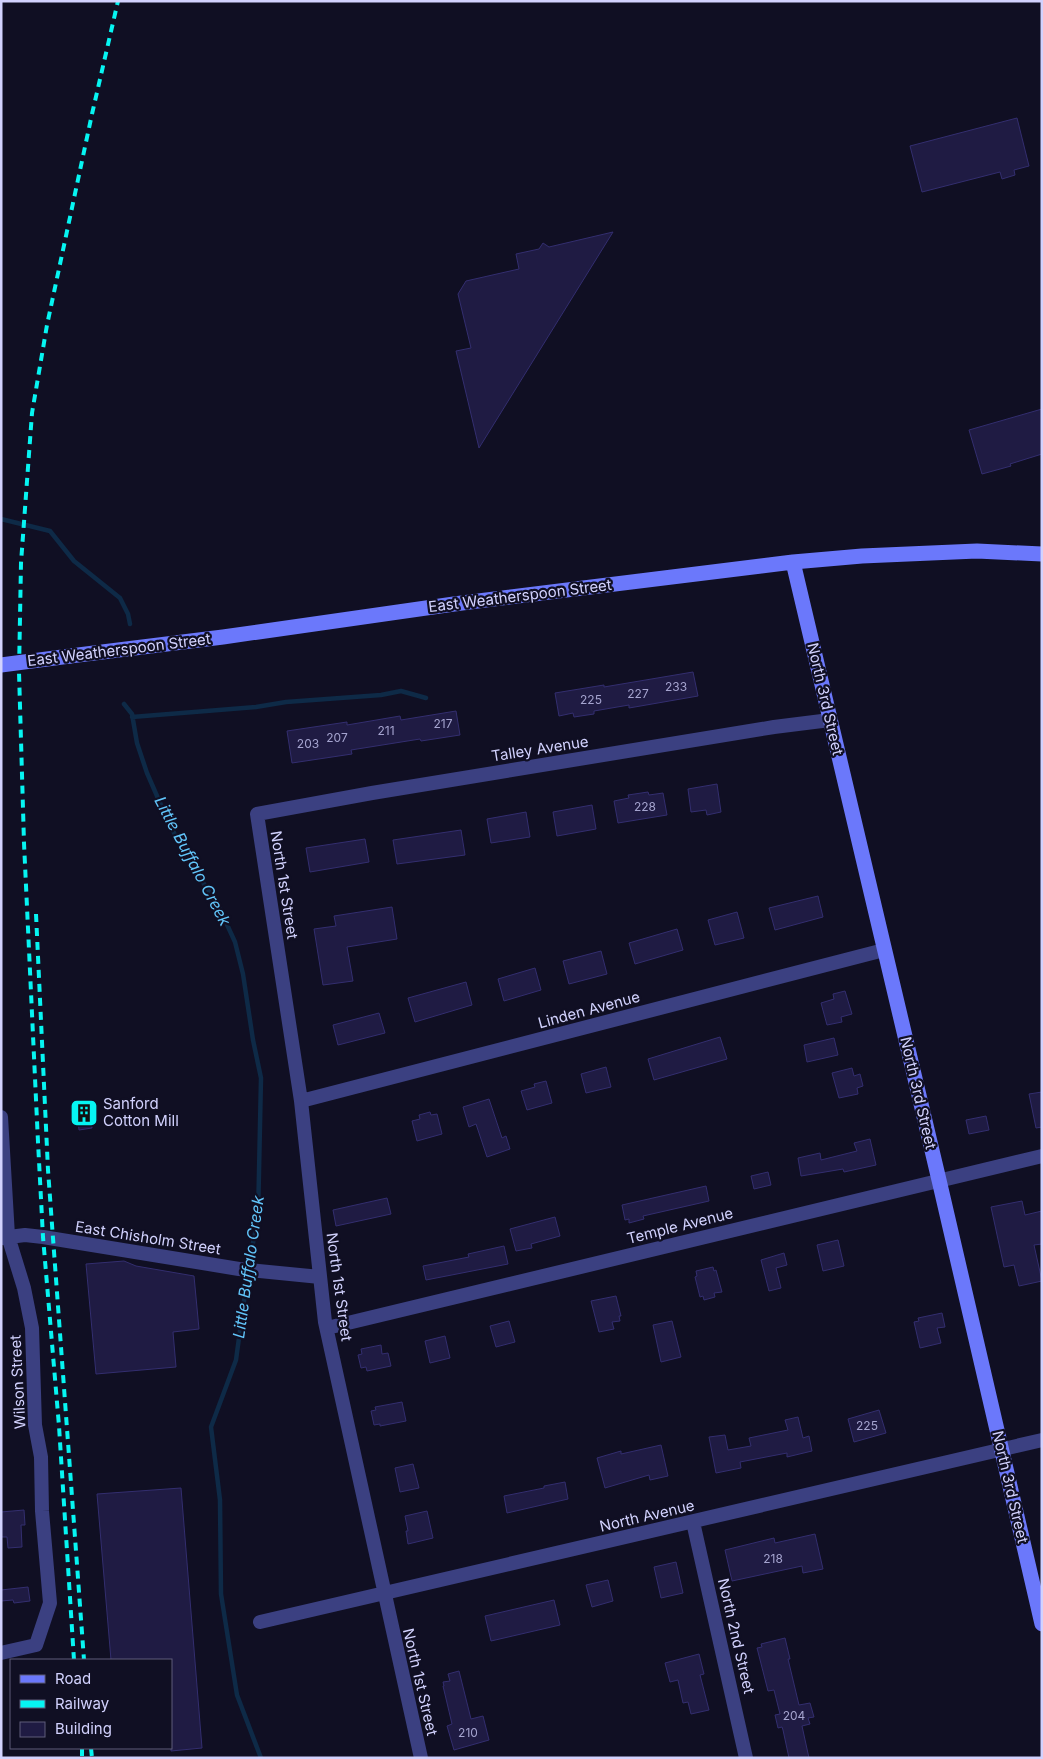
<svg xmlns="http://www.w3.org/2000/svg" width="1043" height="1759" viewBox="0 0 1043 1759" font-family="Inter,sans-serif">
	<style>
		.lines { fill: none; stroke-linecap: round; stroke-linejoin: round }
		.stream { stroke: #0e2a47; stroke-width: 4.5 }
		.building { fill: #1f1b43; stroke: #332e6f }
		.street { stroke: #3b4081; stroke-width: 14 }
		.secondary { stroke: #6b78fb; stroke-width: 15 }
		.rail { stroke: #06f5f2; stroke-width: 4; stroke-dasharray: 8 6; stroke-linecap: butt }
		.secondary-bridge { stroke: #6b78fb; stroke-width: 15 }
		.labels { text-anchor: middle; stroke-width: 4.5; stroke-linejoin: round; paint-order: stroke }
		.number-label { font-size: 12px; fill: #a5a4cf }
		.street-label { font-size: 15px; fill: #d2d2fe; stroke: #100f23 }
		.poi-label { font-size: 15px; fill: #d2d2fe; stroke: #100f23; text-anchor: start }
		.water-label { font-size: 16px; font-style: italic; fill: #62c6fb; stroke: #100f23 }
	</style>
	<rect width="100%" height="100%" fill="#100f23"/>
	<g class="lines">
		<path class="stream" d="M1,519L50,531L74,561L120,598L128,614L130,624
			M124,704L132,714L137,743L147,773L164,812L175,835L198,875L218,905L235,942L243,974L253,1040L261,1078L258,1219L250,1257L236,1360L211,1427L220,1500L221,1594L237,1695L261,1758
			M132,717L256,707L286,702L381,695L401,691L426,698"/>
	</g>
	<path class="building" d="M1017,118L1029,166L1014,170L1015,175L1002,179L1000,172L922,192L910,146Z
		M613,232L479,448L456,351L471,348L458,294L466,281L519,269L516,254L539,249L543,243L549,247Z
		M1042,409V454L1010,464L1011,466L982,474L969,430Z
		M693,672L698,696L629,708V705L594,711V714L574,717L573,713L559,716L555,693L604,685V687Z
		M456,711L460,735L421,741L420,739L351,750L352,754L292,763L287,731L347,722V725L400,716L401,720Z
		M717,784L721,812L707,815L706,810L691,812L688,789Z
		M648,792L649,795L663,793L667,815L618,823L614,801L629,798L628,795Z
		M592,805L596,829L557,836L553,812Z
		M526,812L530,837L491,843L487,819Z
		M461,830L465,855L397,864L393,840Z
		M365,839L369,862L310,872L306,848Z
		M818,896L823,917L775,930L769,908Z
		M392,907L397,939L347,947L353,981L323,985L314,929L336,926L334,916Z
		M737,912L744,938L715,945L708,920Z
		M677,929L683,950L635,964L629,943Z
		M601,951L607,974L569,984L563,961Z
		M535,968L541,990L504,1001L498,979Z
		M466,982L472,1005L415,1022L408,998Z
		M845,991L852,1014L841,1017L842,1022L827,1025L821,1003L834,999L833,994Z
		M379,1013L385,1033L338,1045L333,1025Z
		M720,1037L727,1059L654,1080L648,1059Z
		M834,1038L838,1055L807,1062L804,1045Z
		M606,1067L611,1087L586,1093L581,1074Z
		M852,1068L854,1076L860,1074L863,1086L857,1088L858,1094L839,1098L832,1073Z
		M546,1081L552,1103L527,1110L521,1091L535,1087L534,1084Z
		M1042,1092V1127L1036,1128L1029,1094Z
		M489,1099L502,1138L506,1136L510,1149L487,1157L476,1124L469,1127L463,1107Z
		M89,1106L92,1128L79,1130L77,1108Z
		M430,1112L431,1115L437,1114L442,1134L417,1141L412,1121L420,1119L419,1115Z
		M986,1116L989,1130L969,1134L966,1120Z
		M870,1139L876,1165L844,1172L843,1169L801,1176L798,1158L820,1153L821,1160L857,1151L854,1143Z
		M768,1172L771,1185L754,1189L751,1176Z
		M706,1186L709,1201L643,1216L644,1219L629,1223V1219L625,1220L622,1205Z
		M387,1198L391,1214L336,1226L333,1210Z
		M1022,1201L1025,1215L1042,1211V1244L1034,1245L1042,1281L1019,1286L1014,1265L1004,1267L991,1207Z
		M555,1217L560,1236L531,1244L532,1248L516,1251L510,1229Z
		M838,1240L844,1266L823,1271L817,1245Z
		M504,1246L508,1264L426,1280L423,1266L469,1257L468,1254Z
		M784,1253L787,1265L776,1268L781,1288L769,1291L761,1260Z
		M124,1261L136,1266L194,1276L199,1329L173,1332L176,1367L96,1374L86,1264Z
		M713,1267L714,1271L716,1270L722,1292L714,1293L715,1297L704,1300L703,1296L700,1297L695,1277L697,1276L696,1271Z
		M616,1296L621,1316H619L620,1321L612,1322L614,1329L599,1332L591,1301Z
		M942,1313L945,1327L937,1328L941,1343L920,1348L914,1322L919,1321L918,1318Z
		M509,1321L515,1342L496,1347L490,1326Z
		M672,1321L681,1357L661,1362L653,1325Z
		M445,1336L450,1358L430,1363L425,1341Z
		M381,1345L382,1354L388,1353L391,1366L367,1371L366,1367L361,1368L358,1355L362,1354L361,1349Z
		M402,1402L406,1421L380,1426V1424L374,1425L371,1411L376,1410L375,1407Z
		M879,1410L886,1433L854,1442L848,1419Z
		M798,1417L803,1438L809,1436L812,1451L787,1457V1453L740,1462L741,1468L716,1473L709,1437L725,1435L728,1450L751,1446L749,1438L788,1430L785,1420Z
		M661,1445L668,1476L650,1480L649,1475L605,1488L597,1458L621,1451V1454Z
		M413,1464L419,1488L400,1492L395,1468Z
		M565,1482L568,1499L507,1513L504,1496L544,1488V1486Z
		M181,1488L202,1748L171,1751V1660H111L97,1494Z
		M24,1510L25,1525H21L22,1547L8,1548L7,1537H1V1512Z
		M427,1511L433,1538L408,1544L406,1531H408L405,1516Z
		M815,1534L823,1569L803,1573L802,1566L732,1581L725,1550L774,1538L775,1543Z
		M676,1562L683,1593L661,1598L654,1567Z
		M608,1580L613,1601L592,1607L586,1585Z
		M28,1587L30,1601L14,1603L13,1600L1,1601V1590Z
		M554,1600L560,1625L491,1641L485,1616Z
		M785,1638L790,1659H788L799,1705L810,1703L814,1717L808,1718L810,1724L802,1726L809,1758H789L783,1730L782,1727L778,1728L775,1715L780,1714L774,1690L768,1691L757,1648L762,1647L761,1644Z
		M699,1654L704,1674L700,1675L709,1710L691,1714L688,1702L683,1703L678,1680L670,1682L665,1663Z
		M459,1671L471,1719L483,1716L489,1740L454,1750L447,1726L452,1724L443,1686H444L443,1682L450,1681L448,1674Z"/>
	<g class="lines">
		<path class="street" d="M301,1101L884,950
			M1,1117L8,1236L24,1288L32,1328L35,1425L41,1457L42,1511L50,1603L36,1645L1,1653
			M1,1238L25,1235L43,1237L239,1269L320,1277
			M327,1328L1042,1156
			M693,1522L746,1758
			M260,1622L1042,1440
			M421,1758L325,1322L301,1101L257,814L372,793L774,727L830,720"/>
		<path class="secondary" d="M793,562L939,1180L1042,1624
			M70,656L223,637L454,604L793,562L862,556L977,551L1042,554"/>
		<path class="rail" d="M36,914L48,1170L84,1660
			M74,1660L59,1426L43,1237L38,1142L24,843L19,672L21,563L32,413L47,325L92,114L118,1
			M82,1748V1758
			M91,1748L92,1758"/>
		<path class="secondary-bridge" d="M1,665L70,656"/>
	</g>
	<defs>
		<symbol id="building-square" viewBox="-11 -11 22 22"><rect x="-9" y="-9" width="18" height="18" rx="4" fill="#06f5f2" stroke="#100f23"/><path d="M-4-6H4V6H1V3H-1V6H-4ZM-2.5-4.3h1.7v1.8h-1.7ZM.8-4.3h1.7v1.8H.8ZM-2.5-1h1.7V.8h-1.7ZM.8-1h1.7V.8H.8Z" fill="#111"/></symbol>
	</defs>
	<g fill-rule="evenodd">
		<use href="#building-square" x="68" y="1097" width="32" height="32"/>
	</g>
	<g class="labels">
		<g class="number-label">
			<text x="676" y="691">233</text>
			<text x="638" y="698">227</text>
			<text x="591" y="704">225</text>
			<text x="443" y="728">217</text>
			<text x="386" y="735">211</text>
			<text x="337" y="742">207</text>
			<text x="308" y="748">203</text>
			<text x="645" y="811">228</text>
			<text x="867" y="1430">225</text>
			<text x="773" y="1563">218</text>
			<text x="794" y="1720">204</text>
			<text x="468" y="1737">210</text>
		</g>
		<g class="street-label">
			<text transform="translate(520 596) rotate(-7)" y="5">East Weatherspoon Street</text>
			<text transform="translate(119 650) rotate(-7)" y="5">East Weatherspoon Street</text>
			<text transform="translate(825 699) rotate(77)" y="5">North 3rd Street</text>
			<text transform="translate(540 749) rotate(-9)" y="5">Talley Avenue</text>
			<text transform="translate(284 885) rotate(81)" y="5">North 1st Street</text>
			<text transform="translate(589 1010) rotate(-15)" y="5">Linden Avenue</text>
			<text transform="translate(918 1093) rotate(77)" y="5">North 3rd Street</text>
			<text transform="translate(680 1226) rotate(-14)" y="5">Temple Avenue</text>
			<text transform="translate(148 1238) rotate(9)" y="5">East Chisholm Street</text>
			<text transform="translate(339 1287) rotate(82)" y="5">North 1st Street</text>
			<text transform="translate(18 1382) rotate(-93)" y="5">Wilson Street</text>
			<text transform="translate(1010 1487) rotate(77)" y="5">North 3rd Street</text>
			<text transform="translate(647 1516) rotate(-13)" y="5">North Avenue</text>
			<text transform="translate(736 1636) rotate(77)" y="5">North 2nd Street</text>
			<text transform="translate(420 1682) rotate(77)" y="5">North 1st Street</text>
		</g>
		<g class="poi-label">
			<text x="103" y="1109">Sanford<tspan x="103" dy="17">Cotton Mill</tspan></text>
		</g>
		<g class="water-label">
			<text transform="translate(193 861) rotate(62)" y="6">Little Buffalo Creek</text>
			<text transform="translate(248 1267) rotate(-82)" y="6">Little Buffalo Creek</text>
		</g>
	</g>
	<rect width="1043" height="1759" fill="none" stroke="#d2d2fe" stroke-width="5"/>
	<rect x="10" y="1659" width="162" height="90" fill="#100f23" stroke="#5e5d7b"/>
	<rect x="20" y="1675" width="25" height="8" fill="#6b78fb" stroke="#5e5d7b"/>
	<text x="55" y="1684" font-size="15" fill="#d2d2fe">Road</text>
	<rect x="20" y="1700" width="25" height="8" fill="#06f5f2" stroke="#5e5d7b"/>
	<text x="55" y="1709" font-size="15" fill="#d2d2fe">Railway</text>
	<rect x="20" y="1722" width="25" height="15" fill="#1f1b43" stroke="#5e5d7b"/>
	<text x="55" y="1734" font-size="15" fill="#d2d2fe">Building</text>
</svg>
